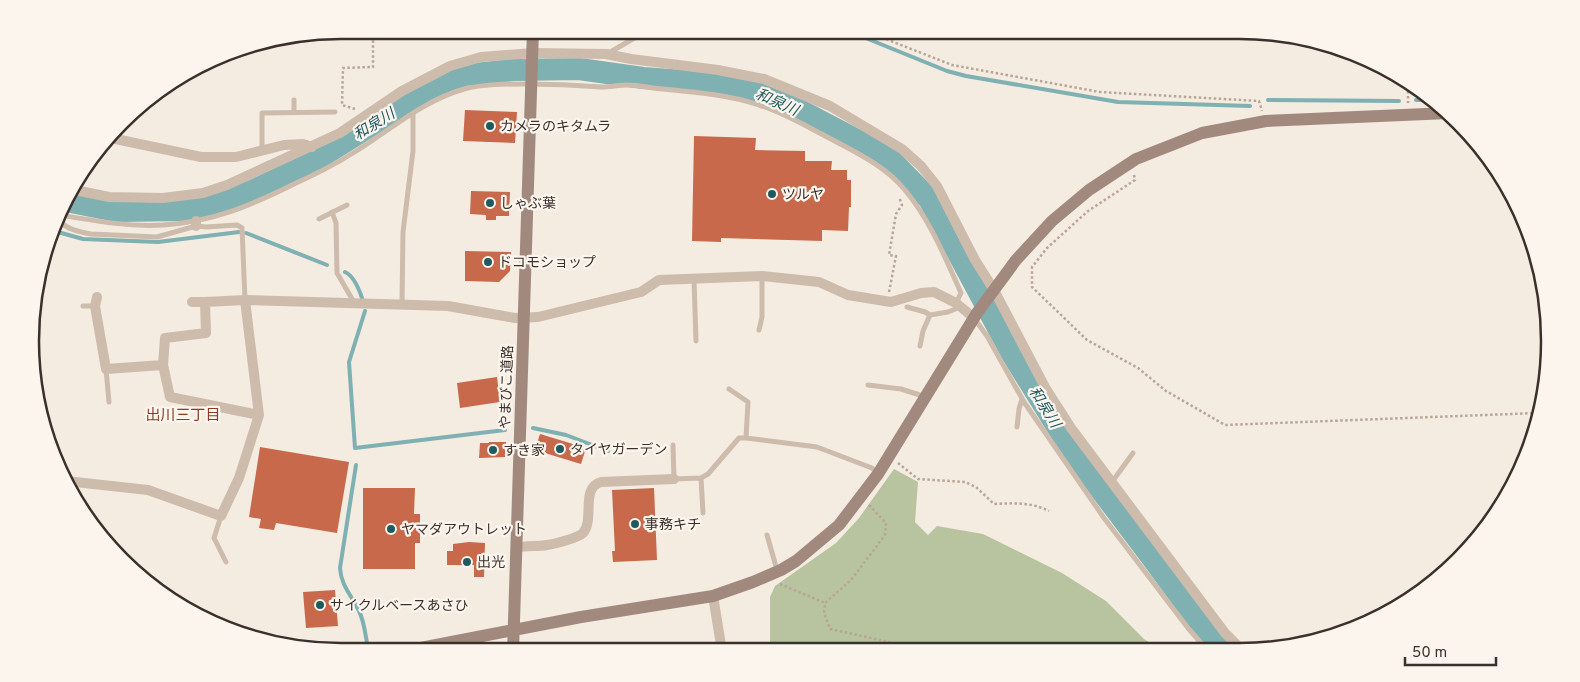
<svg xmlns="http://www.w3.org/2000/svg" width="1580" height="682" viewBox="0 0 1580 682" font-family="Overpass,'Noto Sans JP',sans-serif">
	<style>
		.green { fill: #b8c4a0 }
		.lines { fill: none; stroke-linecap: round; stroke-linejoin: round }
		.stream { stroke: #7fb0b2; stroke-width: 4 }
		.river { stroke: #7fb0b2; stroke-width: 22 }
		.building { fill: #c8694b }
		.path { stroke: #b9a596; stroke-width: 2.5; stroke-dasharray: 2.5 2.5; stroke-linecap: butt }
		.lane { stroke: #cdbbac; stroke-width: 5 }
		.street { stroke: #cdbbac; stroke-width: 10 }
		.secondary { stroke: #a18a7d; stroke-width: 12 }
		.poi-dot { fill: #1f5a5e; stroke: #fbf5ee; stroke-width: 2 }
		.labels { text-anchor: middle; stroke-width: 4.5; stroke-linejoin: round; paint-order: stroke }
		.poi-label { font-size: 14px; fill: #3b302b; stroke: #fbf5ee; text-anchor: start }
		.street-label { font-size: 14px; fill: #3b302b; stroke: #fbf5ee }
		.water-label { font-size: 15px; font-style: italic; fill: #1f5a5e; stroke: #fbf5ee }
		.neighbourhood-label { font-size: 15px; fill: #8c3b22; stroke: #fbf5ee }
		.rim { fill: none; stroke: #3b302b; stroke-width: 2.5 }
	</style>
	<rect width="100%" height="100%" fill="#f4ebe1"/>
	<path class="green" d="M894,469L918,482L915,522L928,535L937,526L983,534L1062,573L1106,601L1144,639L1161,650L770,651V597L775,586L836,543L859,518Z"/>
	<g class="lines">
		<path class="stream" d="M846,30L947,71L966,76L1118,102L1250,106
			M1268,100L1399,101
			M1416,100H1431
			M54,231L83,239L158,242L239,232
			M246,233L327,265
			M345,272C354,276 359,289 362,298
			M365,311L349,362L355,448L505,430
			M533,428L566,435L608,451
			M356,465L340,568C341,586 352,596 359,611C364,621 365,632 367,643"/>
		<path class="river" d="M66,201L116,211L187,210L215,204L254,190L311,163L428,90L465,75L514,70L579,69L643,78L724,84L758,92L784,102L872,148L893,162L929,199L1012,354L1076,457L1153,559L1212,640L1221,649"/>
	</g>
	<path class="building" d="M465,110L517,112L515,143L463,141Z
		M694,136L756,138L755,150L805,151V161H832L831,170H847V180H851V207H849L848,231L822,230V241L721,238V242L692,241Z
		M471,191L510,192L509,216H496V220H486V215L470,214Z
		M465,251L511,252L510,271L499,282L465,281Z
		M497,377L500,402L460,408L457,383Z
		M540,434L586,448L581,464L535,450Z
		M489,442H506L505,457L479,458L480,443H489Z
		M260,447L349,462L337,533L276,523L274,530L259,528L261,519L249,517Z
		M363,488H415L414,514H420V543H415V569H363Z
		M654,488L657,560L613,562L612,551H615L612,490Z
		M469,542L485,543L484,577H474V565H447V551H453V544Z
		M335,590L338,626L306,628L303,592Z"/>
	<g class="lines">
		<path class="path" d="M863,30L952,65L1100,92L1259,101L1262,111
			M1408,86V103
			M355,109L342,105L343,68L373,67V30
			M1134,175L1135,180L1088,211L1047,248L1032,267V287L1087,340L1138,368L1166,391L1225,425L1537,413
			M889,292L896,256L889,255L896,214L902,205L899,197
			M898,463L918,479L965,482L976,487L994,504C1014,503 1031,502 1049,511
			M869,505L886,523L885,535L851,580L825,603L824,613L830,629L889,642L897,650
			M780,584L825,603"/>
		<path class="lane" d="M607,54L648,30
			M294,100V112
			M262,151V113L335,112
			M332,212L336,223L337,273L355,304
			M61,215C95,221 128,227 163,225C212,222 250,206 294,184C314,175 334,165 353,153C389,131 422,101 464,89C484,84 504,84 525,84C551,84 576,85 602,87C610,87 619,85 627,85C639,85 651,88 663,89C695,92 729,95 759,105C785,113 809,128 833,140C859,154 886,167 905,190C930,220 945,257 961,293L956,303
			M319,219L347,205
			M59,220C65,229 80,232 91,234L157,237L196,226L206,227L237,225L242,228L245,300
			M694,279L696,341
			M402,304L403,232L413,151V113
			M83,306H95
			M907,307L925,312L930,315
			M974,318L987,336L1024,402L1104,518L1188,628L1207,650
			M759,330L762,317V276
			M920,346L923,331L930,315L948,312L960,307
			M106,369L109,402
			M868,385L901,389L926,397
			M1017,427L1019,409L1022,399
			M746,438L817,447L872,468L878,474
			M673,445L674,479L701,478L703,513
			M701,478L708,474L739,438H746L748,402L729,389
			M1112,482L1133,453
			M221,516L214,538L226,562
			M767,535L777,570"/>
		<path class="street" d="M111,138L201,157H236L284,145L303,144L312,147
			M70,189L109,197L163,198L203,193L227,185L340,133L402,91L450,66L481,57L533,53L606,54L631,59L718,70L764,79L830,106L902,149L921,166L937,186L975,260L994,290L1046,389L1071,428L1225,633L1241,649
			M196,221V226
			M97,297L95,306L106,369L163,365
			M192,302H205
			M259,415L170,397L163,365L165,338L206,333L205,302L245,300L448,306L515,318L538,317L641,292L659,280L762,276L819,282L848,295L891,302L921,293L934,292L956,303L974,318
			M66,481L148,490L221,516L239,478L259,415L245,300
			M516,548C527,545 536,547 547,545C554,544 578,538 583,533C595,519 580,488 601,482L674,479
			M713,596L722,651"/>
		<path class="secondary" d="M400,652L581,617L713,596L753,582L781,570L796,561L839,525L878,474L977,313L1016,260L1052,221L1089,190L1136,159L1202,133L1266,121L1449,113
			M513,652L533,30"/>
	</g>
	<g class="poi-dot">
		<circle cx="490" cy="126" r="5"/>
		<circle cx="772" cy="194" r="5"/>
		<circle cx="490" cy="203" r="5"/>
		<circle cx="488" cy="262" r="5"/>
		<circle cx="560" cy="449" r="5"/>
		<circle cx="493" cy="450" r="5"/>
		<circle cx="635" cy="524" r="5"/>
		<circle cx="391" cy="529" r="5"/>
		<circle cx="467" cy="562" r="5"/>
		<circle cx="320" cy="605" r="5"/>
	</g>
	<g class="labels">
		<g class="poi-label">
			<text x="500" y="131">カメラのキタムラ</text>
			<text x="782" y="199">ツルヤ</text>
			<text x="500" y="208">しゃぶ葉</text>
			<text x="498" y="267">ドコモショップ</text>
			<text x="570" y="454">タイヤガーデン</text>
			<text x="503" y="455">すき家</text>
			<text x="645" y="529">事務キチ</text>
			<text x="401" y="534">ヤマダアウトレット</text>
			<text x="477" y="567">出光</text>
			<text x="330" y="610">サイクルベースあさひ</text>
		</g>
		<g class="street-label">
			<text transform="translate(506 387) rotate(-88)" y="5">やまびこ道路</text>
		</g>
		<g class="water-label">
			<text transform="translate(777 102) rotate(24)" y="5">和泉川</text>
			<text transform="translate(374 124) rotate(-32)" y="5">和泉川</text>
			<text transform="translate(1045 407) rotate(58)" y="5">和泉川</text>
		</g>
		<g class="neighbourhood-label">
			<text x="183" y="420">出川三丁目</text>
		</g>
	</g>
	<path d="M0 0H1580V682H0ZM341 39H1239A302 302 0 0 1 1541 341V341A302 302 0 0 1 1239 643H341A302 302 0 0 1 39 341V341A302 302 0 0 1 341 39Z" fill="#fbf5ee" fill-rule="evenodd"/>
	<path class="rim" d="M341 39H1239A302 302 0 0 1 1541 341V341A302 302 0 0 1 1239 643H341A302 302 0 0 1 39 341V341A302 302 0 0 1 341 39Z"/>
	<path d="M1405 657v8h91v-8" fill="none" stroke="#3b302b" stroke-width="2.5"/>
	<text x="1412" y="657" font-size="15" fill="#3b302b" stroke="#fbf5ee" stroke-width="4" paint-order="stroke">50 m</text>
</svg>
